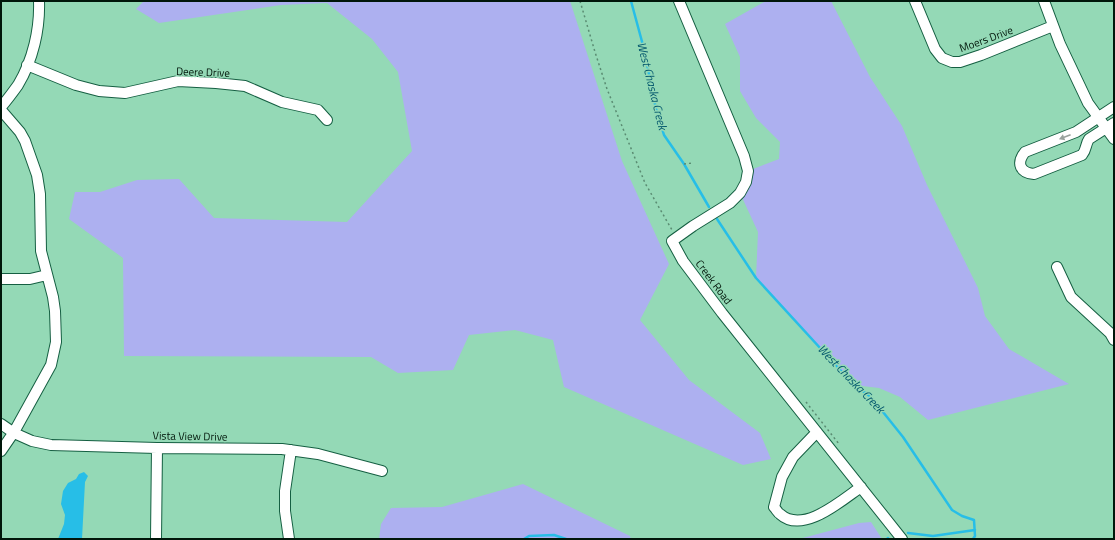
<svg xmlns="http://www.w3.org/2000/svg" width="1115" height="540" viewBox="0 0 1115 540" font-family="'Titillium Web',sans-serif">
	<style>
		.green { fill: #adb0f0 }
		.water { fill: #27bee7 }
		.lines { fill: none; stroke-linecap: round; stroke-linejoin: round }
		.stream { stroke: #27bee7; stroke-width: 2.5 }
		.minor-casing { stroke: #155f42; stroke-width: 12 }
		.path { stroke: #5a8c72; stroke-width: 1.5; stroke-dasharray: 2 3; stroke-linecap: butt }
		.minor { stroke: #fff; stroke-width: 10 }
		.oneway { fill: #99a29d }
		.labels { text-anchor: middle; stroke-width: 3; stroke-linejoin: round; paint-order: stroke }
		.street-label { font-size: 11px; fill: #00160a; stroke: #94d9b6 }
		.water-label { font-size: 12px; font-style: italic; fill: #04586d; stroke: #94d9b6 }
	</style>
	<rect width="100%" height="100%" fill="#94d9b6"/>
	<path class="green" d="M144,1H570L622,161L669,264L640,320L689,380L760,433L771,459L743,465L564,387L553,340L515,330L469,335L453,370L398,373L371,357L124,356L123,258L69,219L75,192H100L137,180L179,179L214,218L347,222L412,151L398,72L372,39L327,3L281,5L159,23L136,9Z
		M766,1H831L870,77L902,126L927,185L978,288L985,316L1009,349L1069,384L928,420L900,397L879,388L854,385L756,278L758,232L740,193L748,171L779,159L780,142L756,118L740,91V57L725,24Z
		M523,484L630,536L631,539H379L381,524L391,508L442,507Z
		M871,522L882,539H799L859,523Z"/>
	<path class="water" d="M84,472L88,476L85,482L82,539H58L64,524L65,515L61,504L63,491L68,483L76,479L79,474Z"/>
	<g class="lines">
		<path class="stream" d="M631,1L644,49L656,109L664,135L684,164L709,207
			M717,219L756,278L854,385L871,397L903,437L952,510L962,516L974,520L975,536L973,539
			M908,533L933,536L975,530
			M524,539L529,536L554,535L566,539
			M887,539L888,538"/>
		<defs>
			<path id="minor" d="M679,1L744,156L748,171L746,182L740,193L730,203L693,226L672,241L683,261L722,313L902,539
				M915,1L935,49L942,58L952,62H960L981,55L1053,26
				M1044,1L1060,44L1088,103L1114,139
				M27,65L76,85L99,91L125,93L178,81L216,83L245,86L282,102L318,110L327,120
				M1,107C7,100 13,92 18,85C33,60 40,29 39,1
				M1114,107L1076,132L1025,152C1016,163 1020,173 1034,174L1082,155C1087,149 1085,145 1089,139L1114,123
				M1,110L20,132L25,141L37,175L40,194L41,251L53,297L55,311L56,342L51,365L14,432L1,451
				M1057,267L1071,297L1110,333L1114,340
				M1,279H30L47,275
				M1,424L14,433L32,441L51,445L157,448L282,449L318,454L382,471
				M817,432L793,457L782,477L774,507C776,509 778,513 780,514C803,535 842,500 861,487
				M156,539L157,448
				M289,539L285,511V491L291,450"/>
		</defs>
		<use href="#minor" class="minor-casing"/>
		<path class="path" d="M580,1L595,52L607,89L645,183L672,230
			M684,164L692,163
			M806,402L839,444"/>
		<use href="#minor" class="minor"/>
	</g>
	<defs><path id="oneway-solid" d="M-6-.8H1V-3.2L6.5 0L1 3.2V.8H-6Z"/></defs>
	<use class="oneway" href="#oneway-solid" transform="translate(1065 137) rotate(159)"/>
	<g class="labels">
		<g class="street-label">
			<text transform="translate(986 39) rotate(-20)" y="4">Moers Drive</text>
			<text transform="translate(203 72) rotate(2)" y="4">Deere Drive</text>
			<text transform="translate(714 282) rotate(53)" y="4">Creek Road</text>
			<text transform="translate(190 436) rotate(1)" y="4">Vista View Drive</text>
		</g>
		<g class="water-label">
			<text transform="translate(652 86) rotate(76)" y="4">West Chaska Creek</text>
			<text transform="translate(851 379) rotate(46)" y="4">West Chaska Creek</text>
		</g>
	</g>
	<rect width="1115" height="540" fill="none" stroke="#00160a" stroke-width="4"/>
</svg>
